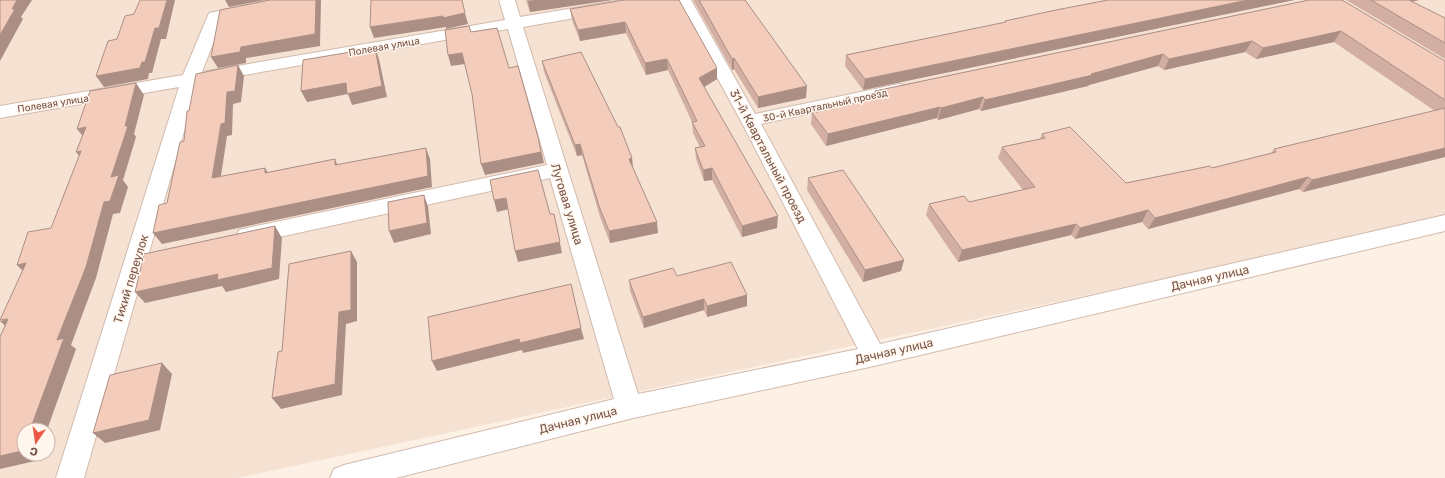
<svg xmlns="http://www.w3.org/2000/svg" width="1445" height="478" viewBox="0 0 1445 478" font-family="Rubik,sans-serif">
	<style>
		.residential { fill: #f5e2d3; fill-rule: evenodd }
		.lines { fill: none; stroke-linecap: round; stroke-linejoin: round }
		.minor-casing { stroke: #d2baad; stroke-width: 2 }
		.minor { fill: #fff; fill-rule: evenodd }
		.wall { fill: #d2afa2 }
		.shaded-wall { fill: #ab8f84 }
		.building { fill: #f4ccbc; stroke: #ab8f84 }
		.labels { text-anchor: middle; stroke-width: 3; stroke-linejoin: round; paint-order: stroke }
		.far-street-label { font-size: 10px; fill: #785449; stroke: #fff6ed }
		.street-label { font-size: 12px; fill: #785449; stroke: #fff6ed }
	</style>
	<rect width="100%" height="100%" fill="#fdf1e5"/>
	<path class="residential" d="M0,0H1445V218L238,478H0ZM24,430H48V454H24Z"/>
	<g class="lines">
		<defs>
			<path id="minor" d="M272,0H288L286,7L280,9L222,20L202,72L505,20L499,0H515L520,17L622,0H658L656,3L650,5L523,27L638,394L858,349L741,121L675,0H691L755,114L899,84L905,85L908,89L905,93L899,94L761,124L880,344L1445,215V231L874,366L629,419L396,478H330L334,469L344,465L614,399L550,178L247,244L239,242L236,236L239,230L247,228L547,165L508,29L198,83L84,478H56L179,87L0,118V106L183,75L209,13Z"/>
		</defs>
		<use href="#minor" class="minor-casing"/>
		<use href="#minor" class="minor"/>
	</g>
	<path class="wall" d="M526,0H612L530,12Z
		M624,0L717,68V79L704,87L777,228L742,237L712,180L704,181L696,159L695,148L700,147L693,133L692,122L668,70L646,75L626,33L580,41L572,20L570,9Z
		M693,0H745L806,98L758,108L734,69L732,70Z
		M1108,0H1294L863,90L845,66L846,55L1004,23L1005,21Z
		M1309,0L1445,61V157L1303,192L1299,189L1148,229L1142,222L1075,239L1071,235L958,262L926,215L929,204L969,202L1023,190L998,158L1002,147L1040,139L1042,134L1126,183L1212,168L1271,153L1274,149L1435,111L1334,42L1256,59L1245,52L1164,70L1158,66L1089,85L1088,86L981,111L979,109L938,120L937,118L826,146L811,124L812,113L869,100L870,94L875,93V91Z
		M1346,0H1419L1412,2L1445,18V59Z
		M542,61L632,158L633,168L658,233L610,243L600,217L582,155L577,156L544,72Z
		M808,178L904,260L901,271L863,282L807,190Z
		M677,276L747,306L707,317L704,310L644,328L630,291L629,280Z"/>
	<path class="shaded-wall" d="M17,0H32L21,17L23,19L0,61V34L12,9Z
		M167,0H175L166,39H161L152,73H149L148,79L104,87L96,76L142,62L155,28Z
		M225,0H265L229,7Z
		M316,0H321L320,46L246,58V63L218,68L211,57L241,47Z
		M535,0H612L530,12L528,1Z
		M1248,0H1294L863,90L865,79Z
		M1396,0H1419L1392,6Z
		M465,13L468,24L446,29V27L374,38L370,27Z
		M625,22L626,33L580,41L578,30Z
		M1341,31L1334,42L1256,59L1263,48Z
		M1252,41L1245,52L1164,70L1169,59Z
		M375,48L379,59L387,97L352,105L348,94L307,102L301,91Z
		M462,53L465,64L451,66L448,55Z
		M1163,54L1158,66L1089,85L1088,86L981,111L985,100L1091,74Z
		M734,58V69L732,70V59Z
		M667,59L668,70L646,75L645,63Z
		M238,65L244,76L241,102L233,104L232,135L227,136L219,189L212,178L221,124L227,92Z
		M717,68V79L699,90V78Z
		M136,83L144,95L134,134L136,137L123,180L128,187L120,213L113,214L96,278L71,345L76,349L47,430H30L57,340L125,126Z
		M807,86L806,98L758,108V97Z
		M983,97L979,109L938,120L941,108Z
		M940,107L937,118L826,146L828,134Z
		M86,127V140L77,129Z
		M538,137L544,163L485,175L481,164Z
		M580,144L582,155L577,156L575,145Z
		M426,148L430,159L432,187L162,244L153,233Z
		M1445,148V157L1303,192L1312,180Z
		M81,151L86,164L76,152Z
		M632,158L633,170L629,159Z
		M335,159L340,171L335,165Z
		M265,168L272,179L265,173Z
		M712,168V180L704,181L703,170Z
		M1308,177L1299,189L1148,229L1155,218Z
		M424,195L428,206L431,234L394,243L389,231Z
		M506,198L509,209L497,212L494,200Z
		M1148,210L1142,222L1075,239L1080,228Z
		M554,214L562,253L518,262L515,251Z
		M778,216L777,228L742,237V226Z
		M657,222L658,233L610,243L609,231Z
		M1076,224L1071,235L958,262L962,250Z
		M275,226L282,238L279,279L226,292L222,286L145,303L135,292L218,274Z
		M351,251L357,262V321L346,324L342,395L281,409L272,398L339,312Z
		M904,260L901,271L863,282L865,270Z
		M26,263L28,276L17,265Z
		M747,295V306L707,317V306Z
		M704,299V310L644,328L643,317Z
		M8,319L12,332L0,321Z
		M581,328L584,339L523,353L522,350L437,371L432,361L519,339Z
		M162,363L172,374L160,430L105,443L93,433Z
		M24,445V454H38L35,461L0,469V456Z"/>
	<path class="building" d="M0,0H17L12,9H15L0,35Z
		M140,0H167L159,28H155L145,62H142L140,68L96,76L108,41L117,39L125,16L134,14Z
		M270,0H316L315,34L241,47L240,52L211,57L220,10Z
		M371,0H462L465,13L443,18V16L370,27Z
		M624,0H679L717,68L699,78L778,216L742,226L712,168L703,170L695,148L705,146L692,122L697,121L667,59L645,63L625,22L578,30L570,9Z
		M699,0H745L807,86L758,97L734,58L732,59Z
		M1108,0H1248L865,79L846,55L1006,22L1005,21L1056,10Z
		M1309,0H1342L1445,61V100L1341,31L1263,48L1252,41L1169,59L1163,54L1091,74L1093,75L985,100L983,97L941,108L940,107L828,134L812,113L874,99L870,94L876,93L875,91Z
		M1371,0H1409L1445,18V43Z
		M469,26L471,32L497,28L509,68L518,66L538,137L541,152L481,164L472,94L462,53L448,55L445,30Z
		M375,48L382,86L347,94L346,83L301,91L303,60Z
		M581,52L618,127H620L632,158L629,159L657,222L609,231L599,206L580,144L575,145L542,61Z
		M238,65L235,91L227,92L225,123L221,124L212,178L265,168V173L335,159V165L426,148L428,176L153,233L159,205L167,203L180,142L184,141L187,111H189L196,74Z
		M136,83L125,126H128L111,177L119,175L110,201L104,202L86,267L57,340L64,338L30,430H24V445L22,451L0,456V337L8,319L0,320L26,263L17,265L28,232L51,228L81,151L76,152L86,127L77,129L90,91Z
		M1445,108V148L1312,180L1308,177L1155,218L1148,210L1080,228L1076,224L962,250L929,204L964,196L969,202L1035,187L1002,147L1045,138L1042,134L1070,127L1126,183L1210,166L1212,168L1276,152L1274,149Z
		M538,170L550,214H554L560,242L515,251L506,198L494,200L490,180Z
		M843,170L904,260L865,270L808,178Z
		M424,195L427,223L389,231L388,202Z
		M275,226L272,268L217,280L218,274L135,292L144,254Z
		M351,251V310L339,312L335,384L272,398L278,352L282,351L289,264Z
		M731,262L747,295L707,306L704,299L643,317L629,280L673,268L677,276Z
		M571,284L581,328L520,343L519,339L432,361L428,317Z
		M162,363L149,420L93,433L110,375Z"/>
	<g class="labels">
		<g class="far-street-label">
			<text transform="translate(384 46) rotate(-10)" y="4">Полевая улица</text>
			<text transform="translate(53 103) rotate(-9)" y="4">Полевая улица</text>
			<text transform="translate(825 105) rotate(-12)" y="4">30-й Квартальный проезд</text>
		</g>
		<g class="street-label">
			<text transform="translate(768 156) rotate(62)" y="4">31-й Квартальный проезд</text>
			<text transform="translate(567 204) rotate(73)" y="4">Луговая улица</text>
			<text transform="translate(1210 278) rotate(-13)" y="4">Дачная улица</text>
			<text transform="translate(131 279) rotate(-73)" y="4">Тихий переулок</text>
			<text transform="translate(894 351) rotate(-13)" y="4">Дачная улица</text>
			<text transform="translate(578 420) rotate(-14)" y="4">Дачная улица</text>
		</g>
	</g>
	<g transform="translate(36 442) rotate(193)"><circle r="19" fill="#fff6ed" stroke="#c9b5ab"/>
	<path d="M0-3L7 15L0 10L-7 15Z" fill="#ec5845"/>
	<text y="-6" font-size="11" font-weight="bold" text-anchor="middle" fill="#785449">С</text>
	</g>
</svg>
